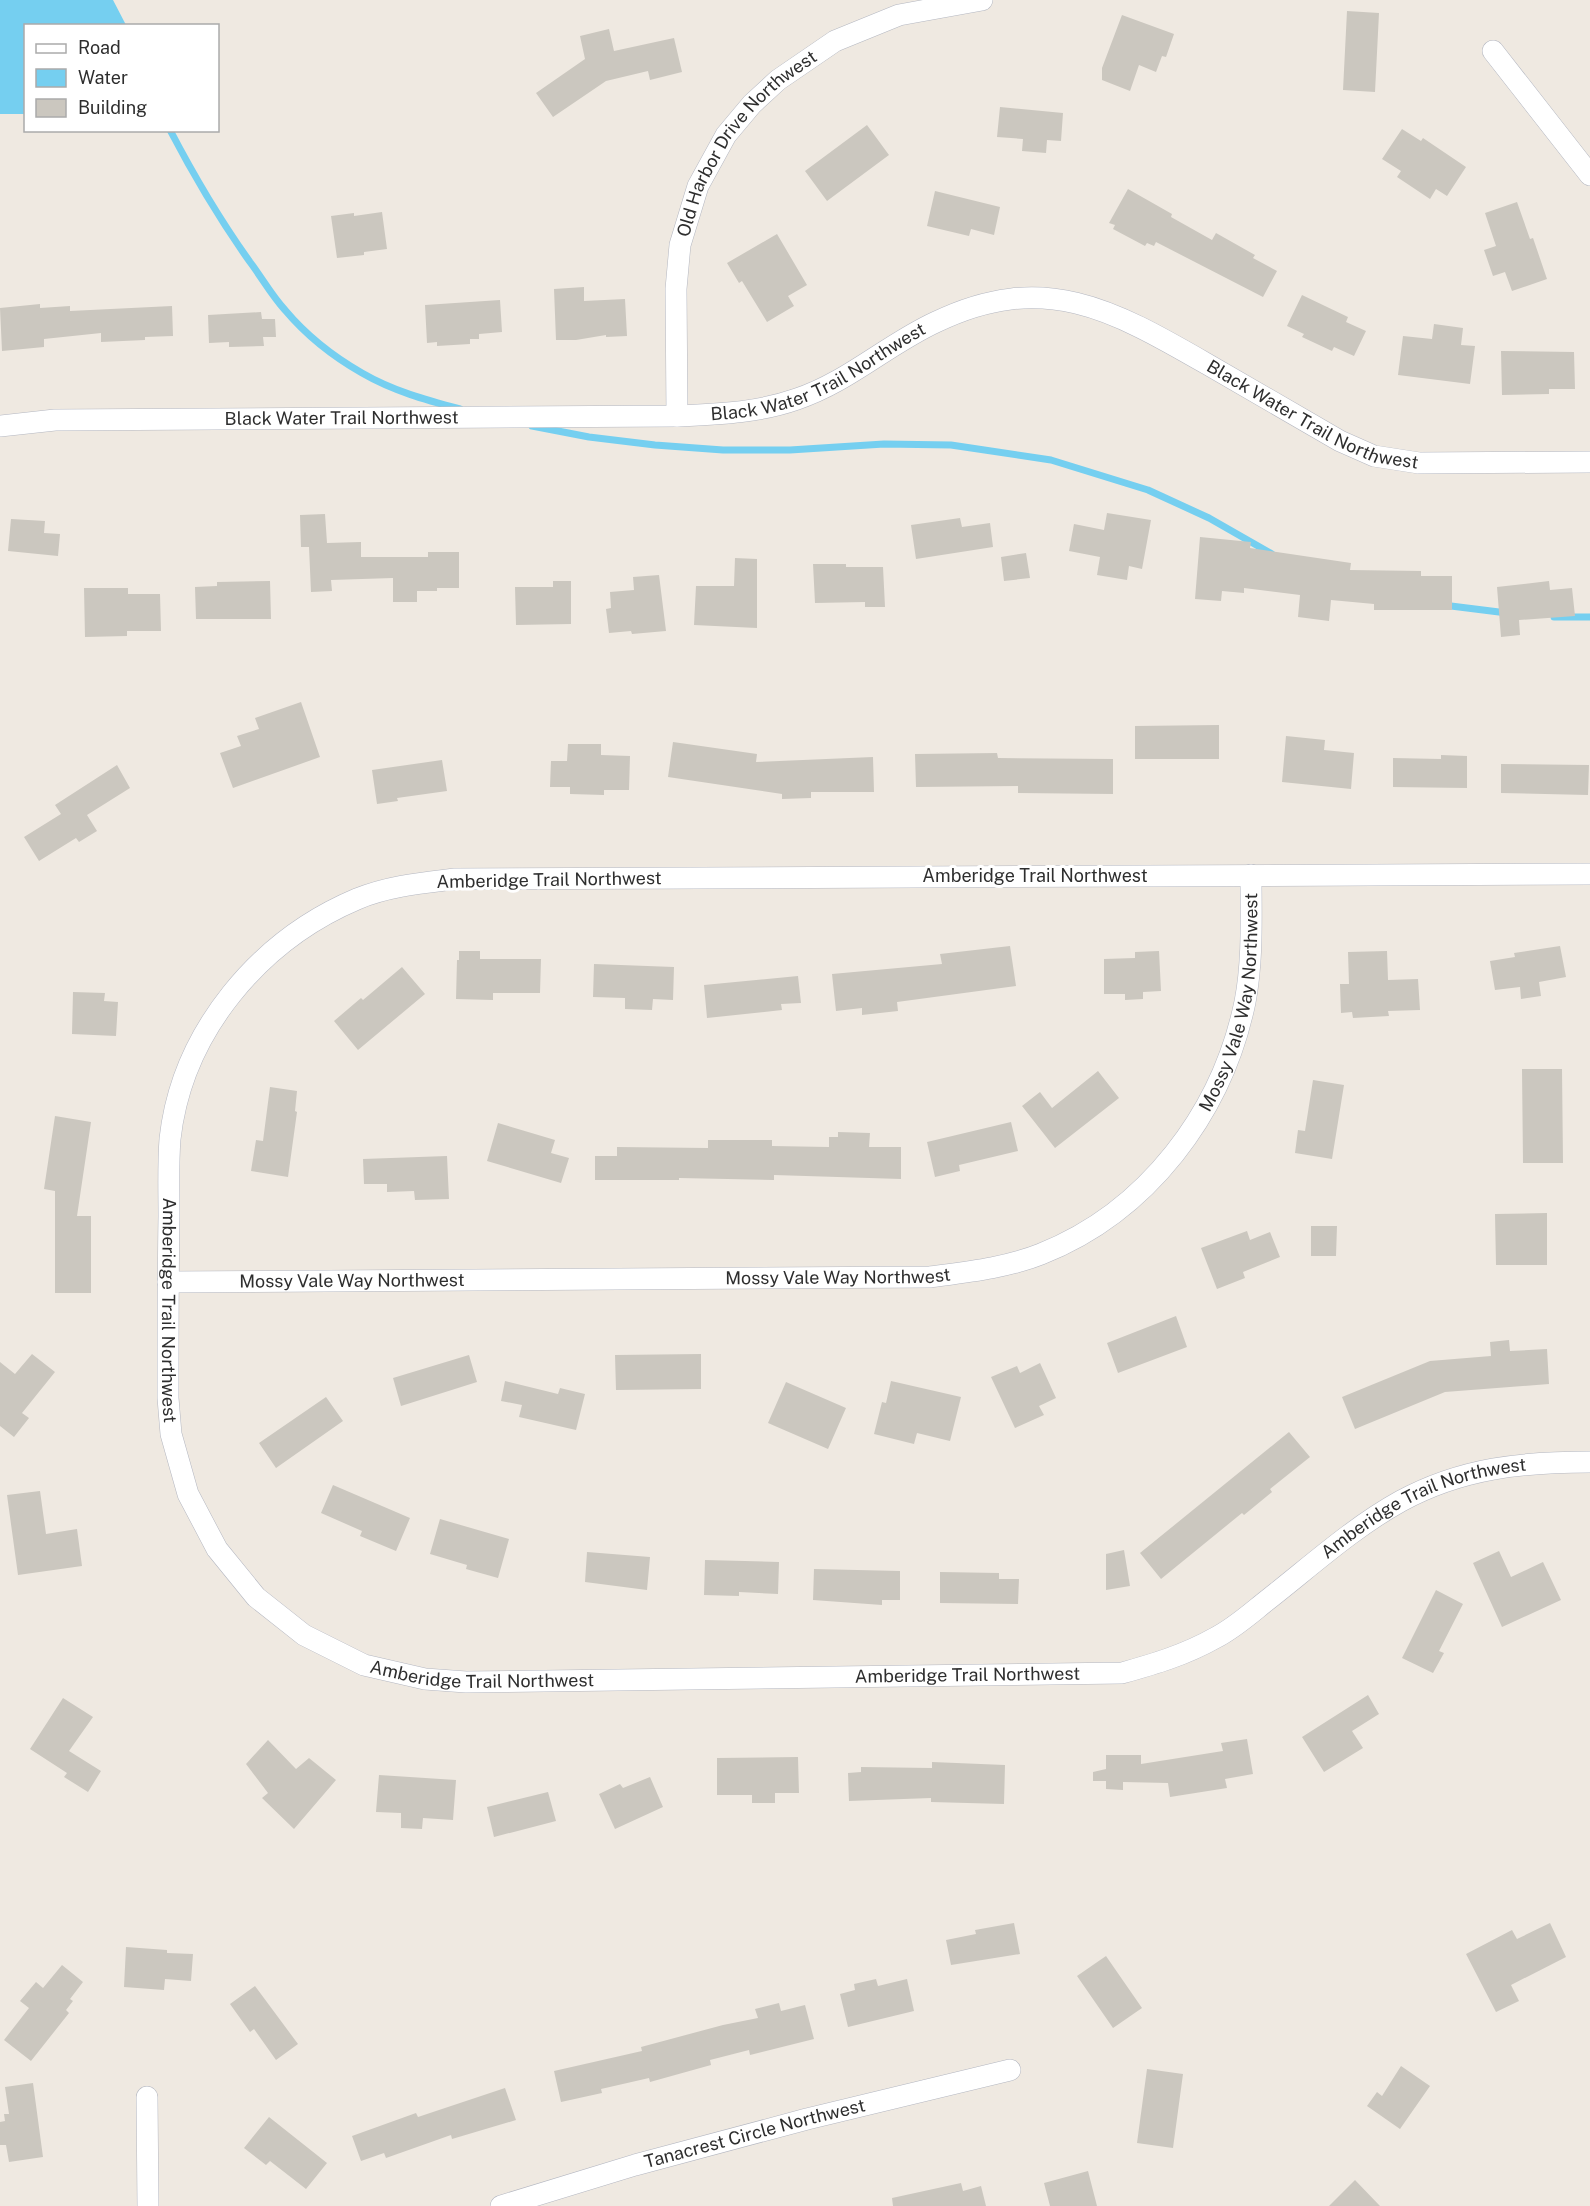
<svg xmlns="http://www.w3.org/2000/svg" width="1590" height="2206" viewBox="0 0 1590 2206" font-family="'Public Sans',sans-serif">
	<style>
		.water { fill: #75cff0 }
		.lines { fill: none; stroke-linecap: round; stroke-linejoin: round }
		.stream { stroke: #75cff0; stroke-width: 7 }
		.building { fill: #cbc7bf }
		.minor-casing { stroke: #b4b7c1; stroke-width: 22 }
		.minor { stroke: #fff; stroke-width: 21 }
		.labels { text-anchor: middle; stroke-width: 6; stroke-linejoin: round; paint-order: stroke }
		.street-label { font-size: 18px; fill: #2e2e2e; stroke: #fff }
	</style>
	<rect width="100%" height="100%" fill="#efe9e1"/>
	<path class="water" d="M0,0H113L126,25L26,26L25,114H0Z"/>
	<g class="lines">
		<path class="stream" d="M170,130C194,176 220,220 250,262C262,278 272,296 285,310C306,335 334,357 362,373C393,391 426,400 460,409
			M532,426L589,437L655,445L723,450H790L884,444L951,445L1051,460L1148,490L1209,518L1272,554
			M1443,605L1507,613
			M1554,617H1590"/>
	</g>
	<path class="building" d="M1347,11L1379,13L1375,92L1343,90Z
		M1122,15L1174,34L1166,57L1162,56L1156,72L1139,65L1130,91L1102,80V68Z
		M609,29L614,51L674,38L682,72L650,80L648,71L606,81L553,117L536,93L585,59L580,36Z
		M1000,107L1063,113L1061,141L1047,140L1046,153L1022,151L1023,139L997,137Z
		M867,125L889,155L827,201L805,171Z
		M1402,129L1421,141L1423,138L1466,167L1447,196L1436,189L1430,199L1397,177L1401,171L1382,159Z
		M1128,189L1172,214L1171,217L1212,240L1216,233L1255,255L1253,258L1277,271L1263,297L1156,242L1154,246L1147,243L1145,246L1113,229L1115,225L1109,223Z
		M935,191L1000,207L994,235L971,229L969,236L927,226Z
		M1517,202L1530,239L1533,238L1547,279L1512,291L1505,272L1493,276L1484,250L1496,246L1485,213Z
		M382,212L387,249L364,252V255L337,258L331,216L354,213V216Z
		M777,234L807,285L788,296L794,306L767,322L742,281L739,283L727,263Z
		M584,287V301L625,299L627,336L606,337V335L576,340H556L554,289Z
		M1302,295L1348,317L1346,322L1366,331L1354,356L1334,347L1332,351L1302,337L1304,334L1287,326Z
		M500,300L502,332L479,334V339H470V344L437,346V342L427,343L425,305Z
		M40,304V308L70,306V311L172,306L173,336L145,337V340L101,342V333L44,339V347L2,351L0,308Z
		M261,312L262,319H275L276,337H263L264,346L229,347V342L209,343L208,315Z
		M1434,324L1463,328L1461,345L1475,346L1470,384L1398,375L1403,336L1432,339Z
		M1501,351L1574,352L1575,389H1549V394L1502,395Z
		M1107,513L1151,520L1142,569L1129,566L1127,580L1097,575L1100,557L1069,551L1074,524L1104,530Z
		M325,514L327,543L361,542V557H428V552H459V588H437V591H417V602H393V578L331,580L332,591L311,592L309,547H301L300,515Z
		M960,518L962,527L990,523L993,547L916,559L911,525Z
		M11,519L45,521L44,533L60,534L58,556L8,551Z
		M1200,537L1251,542L1250,548L1351,563L1350,570L1421,571V576H1452V610H1374V604L1331,600L1329,621L1298,617L1300,595L1244,588V593L1222,591L1221,601L1195,599Z
		M1026,553L1030,578L1004,581L1001,557Z
		M735,558L757,559V628L694,625L696,586H734Z
		M813,564H846V567H883L885,607H865V602L815,603Z
		M659,575L666,631L632,634L631,631L609,633L606,609L611,608L610,592L634,590L633,577Z
		M270,581L271,619H196L195,587L217,586V582Z
		M553,581H571V624L516,625L515,587H553Z
		M1549,581L1550,590L1572,588L1575,616L1519,620L1520,635L1501,637L1497,587Z
		M84,588H128V594H160L161,631H127V636L85,637Z
		M301,702L320,757L233,788L220,753L241,746L237,736L259,729L255,718Z
		M1219,725V759H1135V726Z
		M1286,736L1325,740L1324,750L1354,753L1351,789L1282,782Z
		M673,742L757,754L756,762L873,757L874,792H811V798L782,799V794L668,777Z
		M568,744H601V755L630,756L629,790H604V795L570,794V787H550L551,761H567Z
		M997,753L998,758L1113,759V794L1018,793V786L916,787L915,754Z
		M1441,755L1467,756V788L1393,787V758L1441,759Z
		M442,760L447,791L397,798L398,801L377,804L372,770Z
		M1501,764L1589,765L1588,795L1501,793Z
		M117,765L130,788L87,815L97,831L79,842L76,838L39,861L24,837L61,814L55,805Z
		M1010,946L1016,986L897,1002L898,1011L862,1015V1008L836,1011L832,974L942,964L940,954Z
		M1560,946L1566,977L1539,982L1541,996L1521,999L1520,987L1495,990L1490,961L1515,957L1514,953Z
		M459,951H480V959H541L540,993H493V1000L456,999L457,960H459Z
		M1159,951L1161,991L1143,992V999L1125,1000V994H1104V959L1135,958V952Z
		M1387,951L1388,980L1418,979L1420,1010L1388,1011L1389,1016L1353,1018L1352,1012L1341,1013L1340,984H1349L1348,952Z
		M594,964L674,967L673,1000L653,999L652,1010L625,1009V998L593,997Z
		M402,967L425,994L358,1050L334,1021L361,998L363,1000Z
		M798,976L801,1003L781,1004L782,1010L707,1018L704,985Z
		M73,992L105,993L104,1001L118,1002L116,1036L72,1034Z
		M1522,1069H1562L1563,1163H1523Z
		M1098,1071L1119,1098L1055,1148L1022,1106L1040,1092L1052,1108Z
		M1313,1080L1344,1085L1332,1159L1295,1153L1298,1130L1305,1131Z
		M270,1087L297,1091L295,1111L297,1112L288,1177L251,1171L256,1140L263,1141Z
		M55,1116L91,1122L77,1216H91V1293H55V1191L44,1189Z
		M1011,1122L1018,1151L959,1165L960,1171L935,1177L927,1142Z
		M498,1123L555,1140L551,1153L569,1158L561,1183L487,1161Z
		M838,1132L870,1133L869,1147H901V1179L774,1175V1180L679,1178V1180H595V1156H617V1147L708,1148V1140H772V1146L829,1147V1137H838Z
		M447,1156L449,1199L415,1200L414,1191L387,1192V1184H364L363,1159Z
		M1547,1213V1265H1496L1495,1214Z
		M1311,1226H1337L1336,1256H1311Z
		M1247,1231L1250,1240L1270,1232L1280,1257L1243,1272L1245,1278L1217,1289L1201,1248Z
		M1176,1316L1187,1347L1118,1373L1107,1343Z
		M1509,1340L1510,1351L1547,1349L1549,1384L1445,1392L1355,1429L1342,1397L1430,1361L1491,1356L1490,1342Z
		M32,1354L55,1372L22,1413L29,1418L14,1437L0,1426V1362L15,1374Z
		M701,1354V1389L616,1390L615,1355Z
		M469,1355L477,1382L401,1406L393,1378Z
		M1040,1363L1056,1398L1039,1406L1044,1415L1015,1428L991,1377L1017,1366L1020,1373Z
		M505,1381L558,1394L560,1388L585,1394L576,1430L519,1417L522,1405L501,1401Z
		M891,1381L961,1397L950,1441L917,1433L914,1444L874,1434L882,1402L886,1403Z
		M786,1382L846,1408L828,1449L768,1423Z
		M326,1397L343,1421L276,1468L259,1443Z
		M1289,1432L1310,1457L1270,1489L1272,1492L1244,1515L1242,1513L1161,1579L1140,1553Z
		M333,1485L410,1518L396,1551L360,1536L362,1531L321,1513Z
		M40,1491L46,1534L77,1529L82,1566L18,1575L7,1495Z
		M440,1519L509,1539L498,1578L466,1569L467,1565L430,1554Z
		M1124,1550L1130,1586L1106,1590V1554Z
		M1499,1551L1511,1577L1543,1562L1561,1600L1502,1627L1473,1563Z
		M587,1552L650,1557L647,1590L585,1582Z
		M705,1560L779,1562L778,1594L739,1592V1596L704,1595Z
		M814,1569L900,1571V1600H882V1605L813,1600Z
		M940,1572L999,1573V1579H1019L1018,1604L940,1603Z
		M1436,1590L1463,1604L1439,1651L1444,1653L1433,1673L1402,1658Z
		M1368,1695L1379,1714L1352,1731L1363,1748L1324,1772L1302,1737Z
		M63,1698L93,1717L69,1751L101,1771L88,1792L64,1777L67,1773L30,1749Z
		M1247,1739L1253,1774L1225,1779L1227,1788L1170,1797L1168,1783L1123,1782V1790L1106,1789V1781H1093V1772L1106,1769V1755H1141V1764L1223,1751L1221,1743Z
		M268,1740L296,1769L309,1758L336,1780L294,1829L262,1798L268,1793L246,1764Z
		M798,1757L799,1793H775V1803H752V1795H717V1758Z
		M932,1762L1005,1765L1004,1804L931,1802V1798L849,1801L848,1773L861,1772V1767L932,1768Z
		M379,1775L456,1780L453,1820L423,1818L422,1829L401,1828V1813L376,1812Z
		M650,1777L663,1807L615,1829L599,1794L620,1784L623,1788Z
		M548,1792L556,1821L494,1837L487,1807Z
		M1014,1923L1020,1954L951,1965L946,1940L976,1934L975,1930Z
		M1550,1923L1566,1957L1511,1985L1519,2001L1496,2012L1466,1954L1512,1930L1517,1939Z
		M126,1947L167,1950V1953L193,1954L191,1981L165,1979L164,1990L124,1987Z
		M1106,1956L1142,2008L1113,2028L1077,1976Z
		M62,1965L83,1982L70,1999L73,2001L66,2010L69,2013L31,2061L4,2040L29,2008L20,2001L36,1982L43,1988Z
		M876,1979L878,1986L907,1979L914,2011L848,2027L840,1994L855,1990L854,1984Z
		M255,1986L298,2044L276,2060L254,2029L250,2032L230,2004Z
		M779,2003L781,2011L805,2005L814,2039L750,2055L749,2050L710,2060L711,2065L650,2082L649,2078L601,2089L602,2093L561,2102L554,2071L642,2051L641,2047L723,2025L758,2018L755,2009Z
		M1401,2066L1430,2086L1400,2129L1367,2106L1377,2092L1382,2096Z
		M1147,2069L1183,2074L1173,2148L1137,2143Z
		M33,2083L43,2157L9,2162L6,2145H0V2122L5,2121L4,2114H9L5,2087Z
		M505,2088L516,2120L452,2139L451,2135L386,2158L384,2153L361,2161L352,2136L416,2113L418,2117Z
		M269,2117L327,2163L306,2189L270,2161L266,2165L244,2148Z
		M1088,2171L1097,2206H1050L1044,2183Z
		M1355,2180L1380,2206H1329Z
		M961,2183L963,2191L981,2186L986,2206H893L892,2198Z"/>
	<g class="lines">
		<defs>
			<g id="minor">
				<path d="M1493,51L1590,175"/>
				<path id="s1" d="M677,416L676,289L680,245L698,186L726,135L752,104L778,80L835,41L899,15L982,0"/>
				<path id="s2" d="M0,426L55,420L677,416C719,414 757,413 797,399C848,382 888,344 936,322C1044,270 1113,310 1207,364C1252,390 1296,416 1340,441L1374,456L1419,463L1590,462"/>
				<path id="s3" d="M1590,874L455,879C422,883 388,886 357,899C260,940 182,1031 170,1139C168,1164 169,1191 169,1216C168,1277 168,1338 168,1398L171,1434L188,1494L217,1549L256,1597L304,1635L364,1665L425,1679L466,1682L1122,1673C1154,1664 1185,1655 1215,1638C1235,1628 1252,1612 1270,1598C1312,1565 1354,1527 1401,1501C1462,1468 1522,1462 1590,1462"/>
				<path id="s4" d="M168,1282L930,1277C967,1272 1006,1268 1041,1254C1147,1212 1222,1113 1245,1002C1253,960 1251,917 1251,875"/>
				<path d="M147,2097L148,2206"/>
				<path id="s5" d="M501,2206L635,2165L807,2119L1010,2070"/>
			</g>
		</defs>
		<use href="#minor" class="minor-casing"/>
		<use href="#minor" class="minor"/>
	</g>
	<g class="labels">
		<g class="street-label">
			<text dy="6" stroke="none"><textPath href="#s1" startOffset="296">Old Harbor Drive Northwest</textPath></text>
			<text dy="6" stroke="none"><textPath href="#s2" startOffset="828">Black Water Trail Northwest</textPath></text>
			<text dy="6" stroke="none"><textPath href="#s2" startOffset="1366">Black Water Trail Northwest</textPath></text>
			<text dy="6" stroke="none"><textPath href="#s2" startOffset="342">Black Water Trail Northwest</textPath></text>
			<text x="1035" y="882">Amberidge Trail Northwest</text>
			<text transform="translate(549 880) rotate(-1)" y="6">Amberidge Trail Northwest</text>
			<text dy="6" stroke="none"><textPath href="#s4" startOffset="1210">Mossy Vale Way Northwest</textPath></text>
			<text dy="6" stroke="none"><textPath href="#s4" startOffset="670">Mossy Vale Way Northwest</textPath></text>
			<text dy="6" stroke="none"><textPath href="#s4" startOffset="184">Mossy Vale Way Northwest</textPath></text>
			<text dy="6" stroke="none"><textPath href="#s3" startOffset="1725">Amberidge Trail Northwest</textPath></text>
			<text dy="6" stroke="none"><textPath href="#s3" startOffset="3273">Amberidge Trail Northwest</textPath></text>
			<text dy="6" stroke="none"><textPath href="#s3" startOffset="2283">Amberidge Trail Northwest</textPath></text>
			<text dy="6" stroke="none"><textPath href="#s3" startOffset="2769">Amberidge Trail Northwest</textPath></text>
			<text dy="6" stroke="none"><textPath href="#s5" startOffset="264">Tanacrest Circle Northwest</textPath></text>
		</g>
	</g>
	<rect x="24" y="24" width="195" height="108" fill="#ffffff" stroke="#ababab" stroke-width="1.5"/>
	<rect x="36" y="44" width="30" height="9" fill="#ffffff" stroke="#ababab" stroke-width="1.5"/>
	<text x="78" y="54" font-size="18" fill="#2e2e2e">Road</text>
	<rect x="36" y="69" width="30" height="18" fill="#75cff0" stroke="#ababab" stroke-width="1.5"/>
	<text x="78" y="84" font-size="18" fill="#2e2e2e">Water</text>
	<rect x="36" y="99" width="30" height="18" fill="#cbc7bf" stroke="#ababab" stroke-width="1.5"/>
	<text x="78" y="114" font-size="18" fill="#2e2e2e">Building</text>
</svg>
